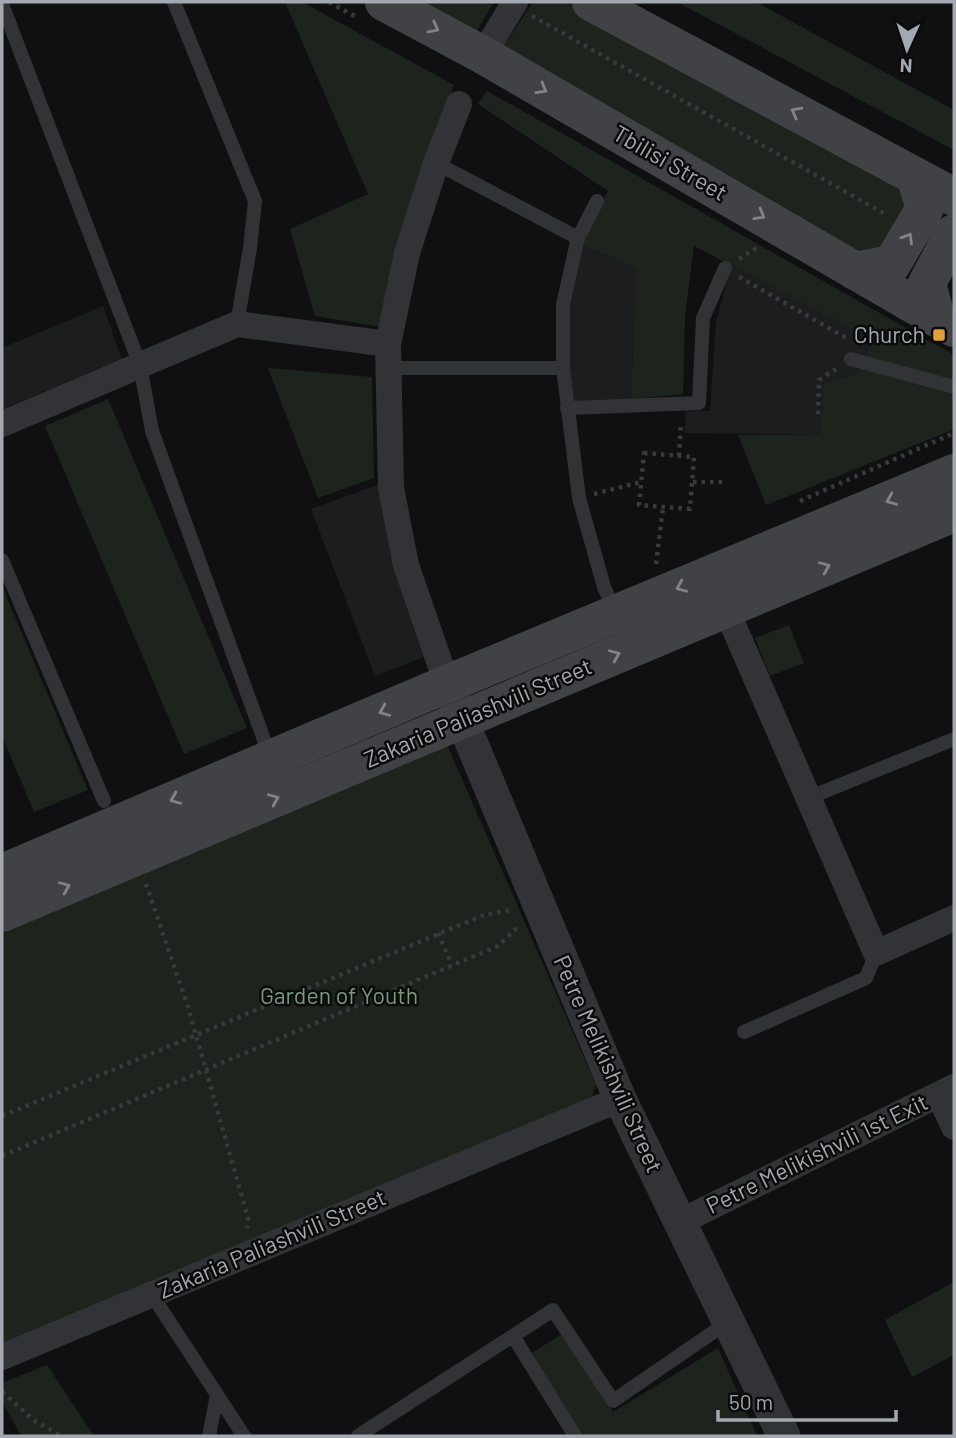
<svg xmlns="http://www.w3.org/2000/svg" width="956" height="1438" viewBox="0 0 956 1438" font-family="Barlow,sans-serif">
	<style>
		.built { fill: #1c1d1e }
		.green { fill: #1d241e }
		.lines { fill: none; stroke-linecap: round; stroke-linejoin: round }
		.path { stroke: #383a3d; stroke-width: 4.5; stroke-dasharray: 3.5 5; stroke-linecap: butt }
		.service { stroke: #323336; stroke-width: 14 }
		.minor { stroke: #323336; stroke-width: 26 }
		.tertiary { stroke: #323336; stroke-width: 33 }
		.secondary { stroke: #404246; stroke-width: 38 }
		.oneway { stroke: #80848c }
		.poi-dot { fill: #dfa03b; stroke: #0b0b0c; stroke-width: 2.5 }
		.labels { text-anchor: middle; stroke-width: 5; stroke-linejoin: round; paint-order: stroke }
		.street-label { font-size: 23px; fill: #a3a8b1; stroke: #0b0b0c }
		.poi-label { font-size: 23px; fill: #a3a8b1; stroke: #0b0b0c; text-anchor: end }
		.park-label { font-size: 23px; fill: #7b9a7c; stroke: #0b0b0c }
	</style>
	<rect width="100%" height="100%" fill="#101012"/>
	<path class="built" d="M581,245L636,268L631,399L571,401L567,306Z
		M732,265L872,339L860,372L823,384L820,435L684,433L686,411H710L716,321Z
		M103,306L122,359L2,409V348Z
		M380,484L429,655L375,676L311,509Z"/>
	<path class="green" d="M285,2H302L454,85L397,244L380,327L315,316L290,229L368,194Z
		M417,2H494L475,34Z
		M533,2H567L902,186L911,203L898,244L861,256L502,49Z
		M677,2H756L954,110V150Z
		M487,91L954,355V428L950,431L766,505L738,435H820L823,384L860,372L872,339L694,246L685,316L683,394L631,399L636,268L581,245L608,191L478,104Z
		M268,368L372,377L374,478L318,498Z
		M108,399L247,728L184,754L45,426Z
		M2,586L88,790L34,812L2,736Z
		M789,625L804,663L770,676L755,638Z
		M434,743L448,747L596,1085L590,1104L2,1347V924Z
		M954,1282V1355L912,1377L885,1320Z
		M562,1334L613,1412L718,1348L757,1436H582L530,1354Z
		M47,1365L94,1436H21L2,1401V1383Z"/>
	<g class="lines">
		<path class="path" d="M329,2L358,18
			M532,16L887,215
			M739,259L758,247
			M739,277L850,340
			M818,414L819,380L836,369
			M644,453L694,457L690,509L639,505Z
			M679,456L681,422
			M693,482H726
			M594,494L641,482
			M800,501L954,433
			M656,564L663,507
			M146,884L188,1007L248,1218L247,1228
			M438,933L452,965
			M2,1116L484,915L511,910
			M2,1156L498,946L519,926
			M2,1392L35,1421L61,1436"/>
		<path class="service" d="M174,2L255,201L250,248L237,324
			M2,4L140,365L152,431L262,734L269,757
			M436,163L578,238
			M597,201L578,238L563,304V368L579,498L604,587L616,613
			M851,359L954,387
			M388,368H563
			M567,408L699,403L703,318L725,268
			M2,560L104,801
			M808,798L954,739
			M744,1032L866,978L876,953
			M152,1295L244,1436
			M513,1336L575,1436
			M209,1436L217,1395
			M358,1436L553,1310L613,1401L728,1322"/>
		<path class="minor" d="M483,55L515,2
			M2,424L237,324L388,344
			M726,609L876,953L954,918
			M447,684L406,565L391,488L388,344L407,253L436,163L459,104
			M939,1095L954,1127
			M680,1222L954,1087
			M2,1357L620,1099"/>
		<path class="tertiary" d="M452,696L620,1099L784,1436"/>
		<path class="secondary" d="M384,2L483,55L954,328
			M591,2L954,197
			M855,271L892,264L925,208L915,176
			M936,317L927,283L954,233
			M2,873L447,684L954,473
			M2,913L954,513"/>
	</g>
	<defs><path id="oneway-chevron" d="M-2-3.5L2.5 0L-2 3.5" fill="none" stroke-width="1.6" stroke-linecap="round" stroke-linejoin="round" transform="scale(1.75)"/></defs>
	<g class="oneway">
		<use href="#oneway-chevron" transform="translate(434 28) rotate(28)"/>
		<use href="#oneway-chevron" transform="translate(542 89) rotate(30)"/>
		<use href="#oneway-chevron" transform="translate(796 112) rotate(-152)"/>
		<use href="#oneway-chevron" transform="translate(760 215) rotate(30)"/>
		<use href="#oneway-chevron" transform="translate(908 238) rotate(-59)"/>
		<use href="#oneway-chevron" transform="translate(891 500) rotate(157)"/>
		<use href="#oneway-chevron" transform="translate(825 567) rotate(-23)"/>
		<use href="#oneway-chevron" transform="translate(681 587) rotate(157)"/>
		<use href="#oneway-chevron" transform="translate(615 655) rotate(-23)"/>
		<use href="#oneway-chevron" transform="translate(384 711) rotate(157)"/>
		<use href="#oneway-chevron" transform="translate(175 799) rotate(157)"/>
		<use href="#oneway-chevron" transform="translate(274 799) rotate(-23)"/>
		<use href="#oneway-chevron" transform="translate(65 887) rotate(-23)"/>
	</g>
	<rect class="poi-dot" x="932" y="328" width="14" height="14" rx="3.5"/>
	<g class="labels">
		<g class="street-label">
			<text transform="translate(670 163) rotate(30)" y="8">Tbilisi Street</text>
			<text transform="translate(478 713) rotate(-23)" y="8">Zakaria Paliashvili Street</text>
			<text transform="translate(608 1064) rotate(66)" y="8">Petre Melikishvili Street</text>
			<text transform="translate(817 1154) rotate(-26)" y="8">Petre Melikishvili 1st Exit</text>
			<text transform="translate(272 1244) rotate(-23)" y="8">Zakaria Paliashvili Street</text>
		</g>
		<g class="poi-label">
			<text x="925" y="343">Church</text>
		</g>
		<g class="park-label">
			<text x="339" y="1004">Garden of Youth</text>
		</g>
	</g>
	<rect width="956" height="1438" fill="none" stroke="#a3a8b1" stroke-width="7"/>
	<g transform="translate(907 49) rotate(183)" stroke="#0b0b0c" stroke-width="5" paint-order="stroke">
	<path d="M0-5L12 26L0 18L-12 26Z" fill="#a3a8b1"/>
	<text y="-10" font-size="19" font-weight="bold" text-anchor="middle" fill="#a3a8b1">N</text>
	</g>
	<path d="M718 1410v10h178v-10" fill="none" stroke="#a3a8b1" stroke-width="3.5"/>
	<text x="729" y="1410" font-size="21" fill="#a3a8b1" stroke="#0b0b0c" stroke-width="5" paint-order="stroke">50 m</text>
</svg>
